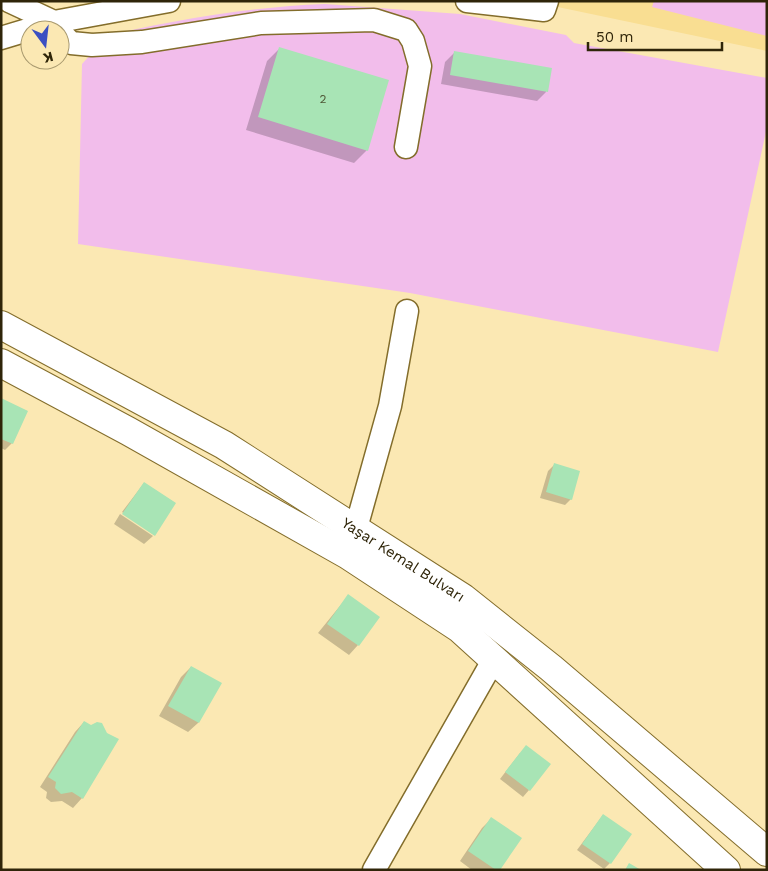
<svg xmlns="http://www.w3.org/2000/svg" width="768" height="871" viewBox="0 0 768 871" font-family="'Work Sans',sans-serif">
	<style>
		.built { fill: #f9de92 }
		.green { fill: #f2bdeb }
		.shadow { fill: #0003 }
		.building { fill: #a8e4b5 }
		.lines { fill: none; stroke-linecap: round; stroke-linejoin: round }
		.minor-casing { stroke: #836d2b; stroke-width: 25 }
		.major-casing { stroke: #836d2b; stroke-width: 30 }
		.minor { stroke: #fff; stroke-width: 22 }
		.major { stroke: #fff; stroke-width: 28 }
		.labels { text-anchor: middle; stroke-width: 4; stroke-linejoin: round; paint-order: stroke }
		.number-label { font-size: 12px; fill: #4d5534 }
		.street-label { font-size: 15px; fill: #2f2509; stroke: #fbe8b3 }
	</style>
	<rect width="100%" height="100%" fill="#fbe8b3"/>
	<path class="built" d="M535,1H767V51L553,6Z"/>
	<path class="green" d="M654,1H767V36L652,7Z
		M325,4L460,14L566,35L574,43L767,78V127L718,352L410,293L78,244L82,64L92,53L93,39C168,21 247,7 325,4Z"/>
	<path class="shadow" d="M280,48L367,150L354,163L246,130L267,61Z
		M455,52L550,69L546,92L537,101L441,84L445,62Z
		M1,400L27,411L12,443L5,450L1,448Z
		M554,465L571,499L565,505L540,498L548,471Z
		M144,483L175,503L154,535L122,512Z
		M120,514L153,536L144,544L114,524Z
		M348,596L358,645L349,655L318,633Z
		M191,667L220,684L198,723L188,732L159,716L181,677Z
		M84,722L82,798L73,808L62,801L51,802L46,798L47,792L40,787L75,732Z
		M520,753L529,790L523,797L500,779Z
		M603,815L610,863L604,869L577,850Z
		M491,819L499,870H472L460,861L482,828Z"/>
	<path class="building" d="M279,47L389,80L368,151L258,117Z
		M454,51L552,68L548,92L450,75Z
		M1,398L28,411L13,444L1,439Z
		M554,463L580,471L572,500L546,492Z
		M144,482L176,503L155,536L122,514Z
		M348,594L380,617L359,646L327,624Z
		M191,666L222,683L199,723L168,706Z
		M84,721L91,725L97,722L102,723L107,733L119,739L83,799L72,792L61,794L55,788L56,782L48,777Z
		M526,745L551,764L530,791L505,772Z
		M603,814L632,834L611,864L582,844Z
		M491,817L522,838L500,870H496L468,851Z
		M629,863L641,870H625Z"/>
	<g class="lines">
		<defs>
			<path id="minor" d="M9,1L54,22L57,28
				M467,1L544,10L547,1
				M60,32L71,43L92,45L142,42L261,23L374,20L406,30L413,41L420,66L406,147
				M1,38L54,22L169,1
				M356,528L390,406L407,311
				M374,870L494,659"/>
			<g id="major">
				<path id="s1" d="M1,325L224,445L463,598L551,668L767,852"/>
				<path d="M1,363L128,431L348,555L459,628L726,870"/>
			</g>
		</defs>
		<use href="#minor" class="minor-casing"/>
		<use href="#major" class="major-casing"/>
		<use href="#minor" class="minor"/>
		<use href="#major" class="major"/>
	</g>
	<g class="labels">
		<g class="number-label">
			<text x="323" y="103">2</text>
		</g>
		<g class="street-label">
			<text dy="5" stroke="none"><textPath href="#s1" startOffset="466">Yaşar Kemal Bulvarı</textPath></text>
		</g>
	</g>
	<rect width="768" height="871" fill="none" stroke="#2f2509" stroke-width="5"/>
	<g transform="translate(45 45) rotate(165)"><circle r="24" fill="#fbe8b3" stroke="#a99a6f"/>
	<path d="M0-4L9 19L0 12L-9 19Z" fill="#3b4fc2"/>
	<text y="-8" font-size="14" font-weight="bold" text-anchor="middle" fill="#2f2509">K</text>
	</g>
	<path d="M588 42v8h134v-8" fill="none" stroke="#2f2509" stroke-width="2.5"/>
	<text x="596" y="42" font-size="15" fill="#2f2509" stroke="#fbe8b3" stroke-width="4" paint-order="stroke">50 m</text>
</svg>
